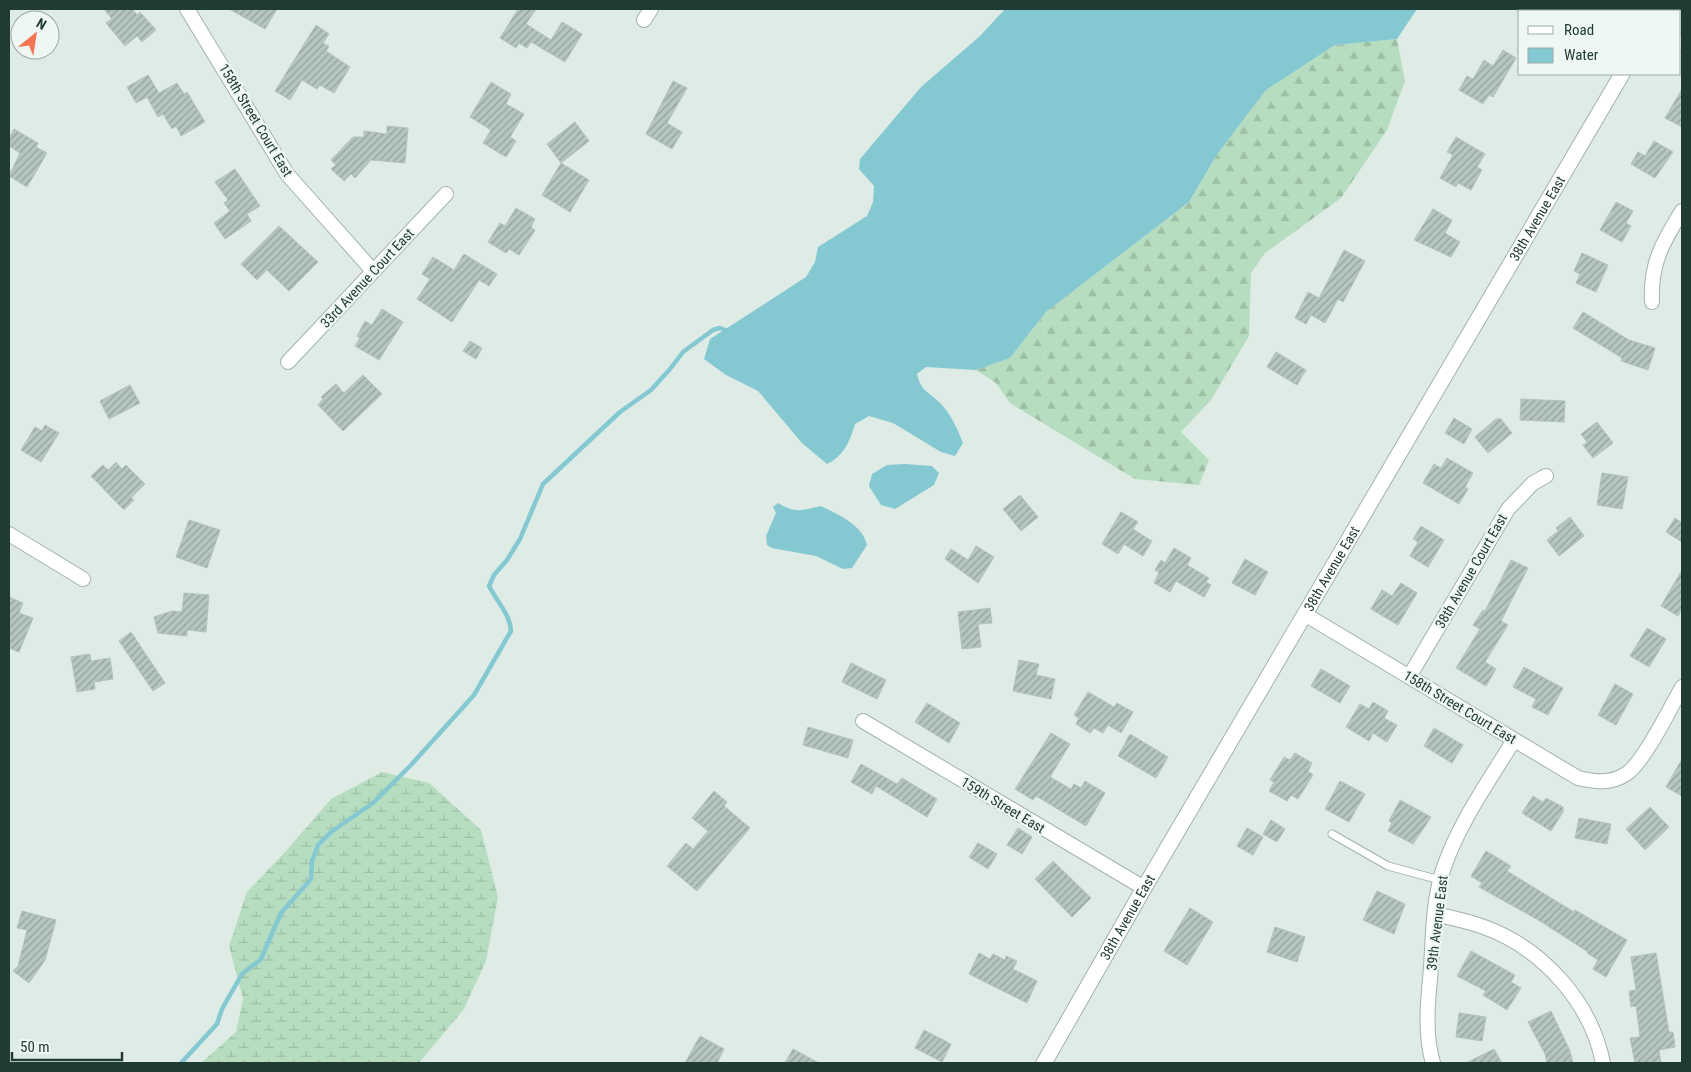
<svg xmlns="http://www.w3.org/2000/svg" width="1691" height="1072" viewBox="0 0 1691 1072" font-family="'Roboto Condensed',sans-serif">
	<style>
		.forest { fill: url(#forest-firs) }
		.wetland { fill: url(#wetland-marsh) }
		.water { fill: #84c9d2 }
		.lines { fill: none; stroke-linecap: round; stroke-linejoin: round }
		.stream { stroke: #84c9d2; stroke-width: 4.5 }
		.building { fill: url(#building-hatch); stroke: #b1c5bc }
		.service-casing { stroke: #a2b3ac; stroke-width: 9 }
		.minor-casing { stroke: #a2b3ac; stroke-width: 16 }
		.tertiary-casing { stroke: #a2b3ac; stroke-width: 17 }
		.service { stroke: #fff; stroke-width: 7 }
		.minor { stroke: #fff; stroke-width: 14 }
		.tertiary { stroke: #fff; stroke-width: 15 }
		.labels { text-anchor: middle; stroke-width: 4.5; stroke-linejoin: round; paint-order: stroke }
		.street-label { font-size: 14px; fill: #203b33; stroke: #eff7f3 }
	</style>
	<defs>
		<pattern id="forest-firs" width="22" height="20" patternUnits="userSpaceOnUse" patternTransform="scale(1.25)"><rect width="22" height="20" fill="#b7ddc0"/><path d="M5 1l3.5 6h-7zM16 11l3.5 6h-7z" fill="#9dbfa5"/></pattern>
		<pattern id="wetland-marsh" width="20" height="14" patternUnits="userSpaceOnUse" patternTransform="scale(1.25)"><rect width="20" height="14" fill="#b7ddc0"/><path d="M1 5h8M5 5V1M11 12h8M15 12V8" fill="none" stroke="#9dbfa5"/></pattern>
		<pattern id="building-hatch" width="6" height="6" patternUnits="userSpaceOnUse" patternTransform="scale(1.25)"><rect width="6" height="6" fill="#b4c6be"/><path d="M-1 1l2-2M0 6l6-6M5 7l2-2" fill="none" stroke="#92a29b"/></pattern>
	</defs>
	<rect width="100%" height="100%" fill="#dfebe5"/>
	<path class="forest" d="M1397,39L1405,81L1387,130L1341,198L1265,253L1251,273L1249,336L1211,400L1181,432L1209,460L1199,485L1135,479L1010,403L996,383L976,370L1010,358L1046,312L1189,202L1216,156L1266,90L1335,45Z"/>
	<path class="wetland" d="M382,772L429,783L481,830L498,897L486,961L464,1009L419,1063H201L236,1032L243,999L229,946L247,892L286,851L331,799Z"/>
	<path class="water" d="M1005,9H1417L1397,39L1335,45L1266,90L1216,156L1189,202L1046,312L1010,358L976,370L926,367L917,374C921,393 931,392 943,406C952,417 958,430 963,443L955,456L941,452L893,423L869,416L855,424C850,441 844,456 827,464L802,443L758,391L726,375L704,359L710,339L806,277L815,262L818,247L867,216L873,202L874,186L859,169L860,159L921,87L980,36Z
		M905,464L932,466L939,473L934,485L895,509L881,505L869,486L872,474L887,465Z
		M778,503C796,514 803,510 821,506C837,514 863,525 867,545L852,568L843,569L816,556L772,548L767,545L766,536L776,513L773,507Z"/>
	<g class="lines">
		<path class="stream" d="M181,1063L217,1024L222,1009L242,974L261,959L281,913L311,879L312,861L318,845L331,832L373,803L411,765L474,695L511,631C510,614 497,602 489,586L494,575L507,560L520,539L543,484L620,412L651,390L670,369L683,352L713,330L720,328L728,331"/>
	</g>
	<path class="building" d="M104,9H132L137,15L140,12L156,30L142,42L137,36L125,46L106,23L112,19Z
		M229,9H277L265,29Z
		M518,9H536L526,24L551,40L562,22L582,34L565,62L531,42L527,48L519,43L516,48L500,38Z
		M316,25L329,34L323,43L329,46L326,51L350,67L334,93L320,85L317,89L302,80L290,100L275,91Z
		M1503,50L1516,58L1493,97L1489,95L1483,104L1459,90L1467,76L1473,79L1484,60L1493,66Z
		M148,75L159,93L177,83L184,94L187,92L205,122L181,136L176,126L172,129L163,114L158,117L147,97L136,103L127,87Z
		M673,81L687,88L667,123L682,132L672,149L646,134Z
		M491,82L511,94L506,104L524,114L510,137L516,141L506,157L483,143L491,130L470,117Z
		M1682,89V127L1665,118Z
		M575,122L589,141L561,163L547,144Z
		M387,126L408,128L405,163L371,160L355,178L351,174L344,181L331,169L336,165L331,160L353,137H364V131L387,134Z
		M14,129L38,143L36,147L47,153L27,187L9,176L20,153L9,146V138Z
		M1456,137L1485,154L1477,167L1482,170L1471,190L1458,183L1456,187L1440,178L1453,155L1447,152Z
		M1654,141L1673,152L1655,178L1631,164L1638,152L1645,156Z
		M561,163L589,180L570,212L542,195Z
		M235,169L260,206L247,214L251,221L225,239L214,223L230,211L224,203L228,200L215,182Z
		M1616,202L1633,211L1626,223L1631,226L1622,242L1600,230Z
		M516,208L535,219L531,227L535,230L519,255L509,249L506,253L488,242L500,223L505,226Z
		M1433,209L1452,220L1445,233L1460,242L1451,257L1414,240Z
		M279,226L318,262L289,291L267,270L257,280L241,264Z
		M1344,250L1365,261L1343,302L1338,299L1325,323L1311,315L1306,324L1295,318L1308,292L1319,298Z
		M1582,253L1608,265L1596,292L1576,283L1580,274L1574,271Z
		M464,254L497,274L489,286L479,280L452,322L417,299L430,279L422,274L433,257L454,270Z
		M382,309L403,322L379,360L355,346L360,338L357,336L365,321L372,325Z
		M1583,312L1629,340L1655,348L1648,370L1621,361L1622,358L1573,328Z
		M470,341L482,348L476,359L463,351Z
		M1276,352L1306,370L1297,385L1267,367Z
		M363,375L382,394L343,431L318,405L323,399L321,397L336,384L344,393Z
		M130,385L140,403L109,419L100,401Z
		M1521,399L1565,401L1564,422L1520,420Z
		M1454,418L1472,429L1464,444L1445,433Z
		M1496,419H1501L1512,433L1488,453L1475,437Z
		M1597,422L1613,443L1593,458L1583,445L1587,442L1581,434Z
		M45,425L59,433L41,462L21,450L35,427L42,431Z
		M1447,458L1473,473L1465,487L1468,489L1459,504L1423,483L1434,464L1441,468Z
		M116,462L122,469L126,465L145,484L131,498L134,500L124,510L91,476L103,465L108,470Z
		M1602,473L1628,477L1622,509L1597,505Z
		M1020,495L1038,517L1021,531L1003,509Z
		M1121,512L1138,522L1133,529L1152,541L1143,556L1124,544L1118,554L1102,544Z
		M1570,517L1584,536L1559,556L1547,540L1558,531L1556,528Z
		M1675,518L1682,523V542L1666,532Z
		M189,520L220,530L207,568L176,557Z
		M1421,526L1444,540L1428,567L1410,556L1418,542L1413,539Z
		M976,546L994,557L978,583L945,559L951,549L968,560Z
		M1174,548L1191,558L1187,565L1209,578L1206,582L1211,585L1204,597L1176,581L1170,592L1154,583L1159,573L1155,570L1161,560L1165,563Z
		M1245,559L1268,572L1255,595L1232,583Z
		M1511,560L1528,568L1501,621L1508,625L1485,662L1496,669L1486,686L1456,668L1480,629L1473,625L1483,610L1485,611Z
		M1682,570V608L1678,616L1661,606Z
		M1401,583L1417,593L1398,625L1371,609L1382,590L1392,596Z
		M184,593L209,595L206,632L187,630V636L158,633L154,617L172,611L182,612Z
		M9,597L23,603L19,613L33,618L19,652L9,648Z
		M990,608L992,623L978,624L981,647L962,649L958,612Z
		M1647,628L1666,639L1649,667L1630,656Z
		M131,632L165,683L153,691L119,641Z
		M90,654L91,661L110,658L113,679L94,682L95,689L77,692L71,657Z
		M1019,660L1039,664L1036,675L1055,679L1051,699L1013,691Z
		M851,663L886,680L877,699L842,682Z
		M1524,667L1563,688L1548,715L1532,707L1536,699L1513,687Z
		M1321,669L1350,686L1340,703L1311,686Z
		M1615,684L1633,694L1616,725L1598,715Z
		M1088,692L1114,707L1117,703L1133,712L1121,733L1108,725L1103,733L1094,728L1090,733L1076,724L1079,718L1074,715Z
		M1373,702L1388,711L1384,718L1397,725L1387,742L1373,733L1369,741L1346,727L1360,704L1369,709Z
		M927,703L960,723L949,743L915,722Z
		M808,727L853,740L848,758L803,745Z
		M1434,728L1463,745L1452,763L1424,746Z
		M1051,733L1070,744L1050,777L1071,789L1074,784L1081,788L1085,781L1105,793L1086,826L1036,796L1033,800L1015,789Z
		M1130,734L1168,757L1156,778L1118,756Z
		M1295,753L1312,763L1308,771L1313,775L1298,799L1291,795L1287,801L1269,791L1274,782L1270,780L1284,757L1290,760Z
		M1682,759V796L1666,787Z
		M861,764L897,784L902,778L937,799L927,817L876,786L872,794L851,782Z
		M1340,781L1365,794L1349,822L1325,809Z
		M714,791L727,802L724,806L750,828L697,891L667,866L686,843L693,849L708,831L692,818Z
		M1533,796L1543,802L1546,798L1563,807V812L1551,831L1522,813Z
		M1400,800L1431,817L1413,844L1388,831L1392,823L1389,821Z
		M1650,807L1669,827L1645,850L1626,829Z
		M1579,818L1611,824L1607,844L1575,838Z
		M1271,820L1285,829L1277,842L1263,834Z
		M1018,828L1032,837L1022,854L1007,845Z
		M1247,828L1263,837L1253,855L1237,846Z
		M978,843L997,854L988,869L969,857Z
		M1486,851L1511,866L1507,871L1574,912L1575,910L1627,940L1606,977L1593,969L1598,960L1587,953L1588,952L1540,921L1479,887L1482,883L1471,876Z
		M1053,861L1091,898L1072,917L1035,879Z
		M1377,891L1405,904L1394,934L1363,920Z
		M1190,908L1213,922L1187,965L1164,951Z
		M22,911L56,920L45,960L29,983L13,971L18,966L27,930L17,928Z
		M1275,927L1305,937L1297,962L1267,952Z
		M1471,951L1515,975L1511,982L1521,988L1507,1010L1483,995L1486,991L1457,976Z
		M979,953L990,959L993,954L1005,960L1006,956L1017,961L1013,969L1037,981L1027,1003L969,974Z
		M1656,953L1669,1032H1673L1675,1047L1659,1050L1661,1063H1635L1630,1038L1640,1037L1636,1006L1631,1007L1629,991L1636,990L1631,957Z
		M1551,1011L1570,1051L1573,1063H1547L1545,1054L1528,1022Z
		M1459,1013L1486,1017L1482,1041L1456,1037Z
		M924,1030L951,1044L942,1062L915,1048Z
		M700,1036L724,1049L717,1063H685Z
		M793,1049L819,1063H785Z
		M1494,1049L1502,1063H1466Z"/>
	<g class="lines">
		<defs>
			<path id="service" d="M1613,9L1617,11
				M1332,834L1388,866L1440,880"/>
			<path id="minor" d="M187,9L287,174L373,271
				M644,20L651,9
				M1680,42L1682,44
				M1652,302C1650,263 1663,242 1682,211
				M288,362L446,194
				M9,534L83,579
				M1306,615L1578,778C1595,782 1611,784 1626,774C1643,764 1671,707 1682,687
				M1409,677L1508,509L1533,483L1546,476
				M863,721L1144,888
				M1435,914C1452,918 1468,921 1484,927C1542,948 1591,1002 1603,1063
				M1433,1063C1424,1033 1428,1000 1431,968C1433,936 1433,901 1443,870C1458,824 1489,781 1514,740"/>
			<g id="tertiary">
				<path d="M1658,11L1660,9"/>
				<path id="s1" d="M1044,1063L1144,888L1622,74"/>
			</g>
		</defs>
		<use href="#service" class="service-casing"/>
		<use href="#minor" class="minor-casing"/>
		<use href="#tertiary" class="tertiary-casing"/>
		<use href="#service" class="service"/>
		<use href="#minor" class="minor"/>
		<use href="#tertiary" class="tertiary"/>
	</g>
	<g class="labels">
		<g class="street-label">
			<text transform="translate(256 120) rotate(59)" y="5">158th Street Court East</text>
			<text dy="5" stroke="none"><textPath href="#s1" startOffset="978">38th Avenue East</textPath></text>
			<text transform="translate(367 278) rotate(-47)" y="5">33rd Avenue Court East</text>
			<text dy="5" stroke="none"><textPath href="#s1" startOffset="572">38th Avenue East</textPath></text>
			<text transform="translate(1471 571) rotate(-60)" y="5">38th Avenue Court East</text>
			<text transform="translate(1460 707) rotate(31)" y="5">158th Street Court East</text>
			<text transform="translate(1003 805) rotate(31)" y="5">159th Street East</text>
			<text dy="5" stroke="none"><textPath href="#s1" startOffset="168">38th Avenue East</textPath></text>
			<text transform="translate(1437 923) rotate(-83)" y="5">39th Avenue East</text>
		</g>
	</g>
	<rect width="1691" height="1072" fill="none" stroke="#203b33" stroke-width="20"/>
	<rect x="1518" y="10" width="162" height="65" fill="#eff7f3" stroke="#9caca6"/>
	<rect x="1528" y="26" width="25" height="8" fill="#ffffff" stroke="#9caca6"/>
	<text x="1564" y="35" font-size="15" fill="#203b33">Road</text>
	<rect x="1528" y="48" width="25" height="15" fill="#84c9d2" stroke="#9caca6"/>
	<text x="1564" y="60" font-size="15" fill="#203b33">Water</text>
	<g transform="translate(35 35) rotate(30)"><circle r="24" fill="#eff7f3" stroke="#9caca6"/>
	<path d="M0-4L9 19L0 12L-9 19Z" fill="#f67451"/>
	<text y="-8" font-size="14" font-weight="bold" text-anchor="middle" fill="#203b33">N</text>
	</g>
	<path d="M12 1052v8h110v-8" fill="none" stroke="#203b33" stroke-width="2.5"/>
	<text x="20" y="1052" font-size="15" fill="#203b33" stroke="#eff7f3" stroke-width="4" paint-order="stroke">50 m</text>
</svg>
